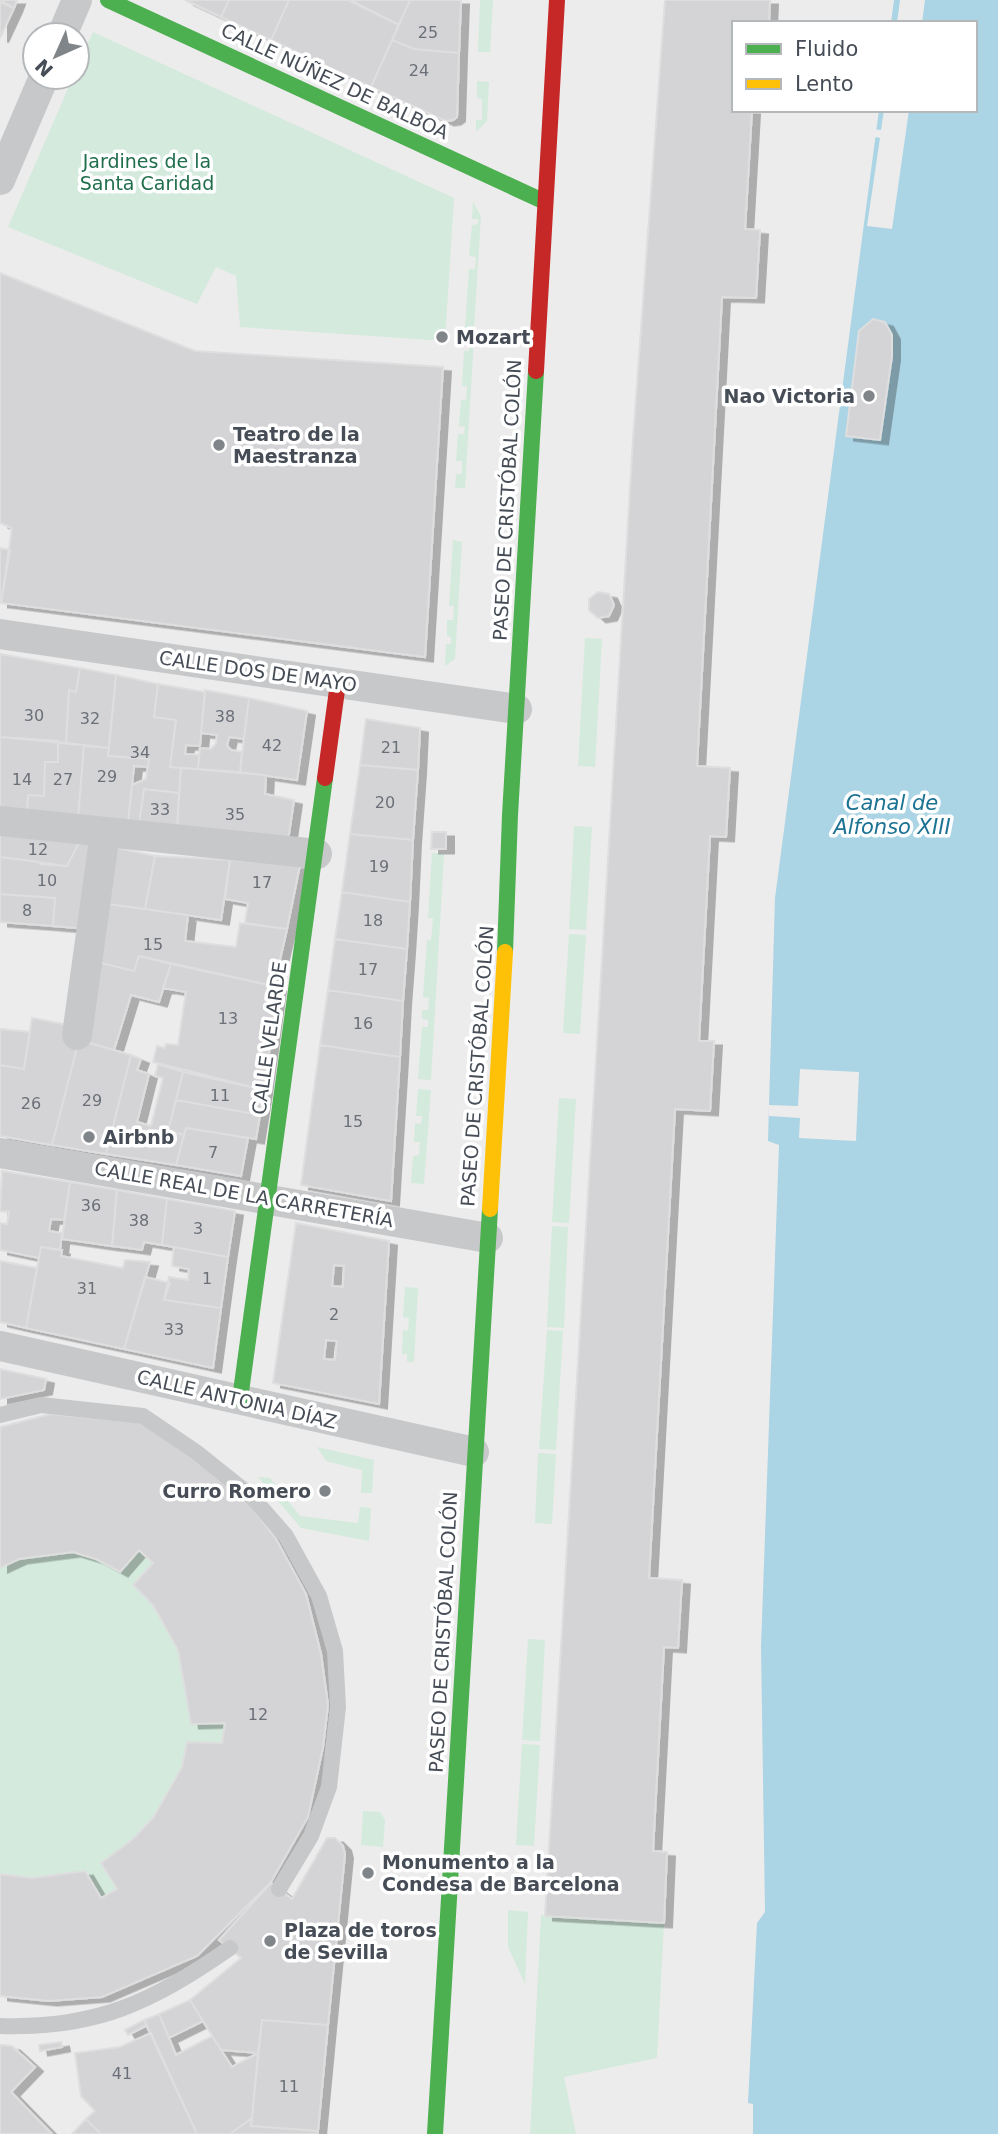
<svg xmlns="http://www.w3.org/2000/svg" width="998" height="2134" viewBox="0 0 998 2134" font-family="'DejaVu Sans',sans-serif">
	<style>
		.green { fill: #d3eadd }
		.water { fill: #abd4e4 }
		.pier { fill: #edecec }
		.building { fill: #d4d4d7; stroke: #dededf; stroke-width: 2; fill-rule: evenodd; filter: url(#shadow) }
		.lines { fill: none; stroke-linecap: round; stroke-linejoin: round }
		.lane { stroke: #c7c8ca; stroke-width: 16 }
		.street { stroke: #c7c8ca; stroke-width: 30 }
		.fast { stroke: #4caf50; stroke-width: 16 }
		.slow { stroke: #ffc107; stroke-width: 16 }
		.jam { stroke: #c62828; stroke-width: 16 }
		.poi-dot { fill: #80858a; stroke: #fff; stroke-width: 2.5 }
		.labels { text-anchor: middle; stroke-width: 7; stroke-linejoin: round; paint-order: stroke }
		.number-label { font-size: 16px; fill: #6b7078 }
		.street-label { font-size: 19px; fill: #464d56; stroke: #fff }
		.park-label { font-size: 19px; fill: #206e4c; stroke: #fff }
		.poi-label { font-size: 19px; font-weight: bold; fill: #464d56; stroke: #fff; text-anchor: start }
		.water-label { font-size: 21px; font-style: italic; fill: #1c7293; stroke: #fff }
	</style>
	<defs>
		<filter id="shadow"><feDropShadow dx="8" dy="4.5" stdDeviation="0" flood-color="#0004"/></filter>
	</defs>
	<rect width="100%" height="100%" fill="#edecec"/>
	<path class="green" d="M480,0H493L490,52H478Z
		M93,32L454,198L445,341L240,327L236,276L216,267L197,304L8,227L73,77H77V68Z
		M477,81L489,82L487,121L476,132V120H482V99L477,98Z
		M473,202L481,216L474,328H465L469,269H475L476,257L469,256L472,225L478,224V219H472Z
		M465,337L474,338L465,488H455L456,474H462V461H456L458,434H464L465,427L459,426L461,400H466L467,387L462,386L464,351H469V345L464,344Z
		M453,540L462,542L455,659L445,666L446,644H451V637L447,636V620H453L454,606H449Z
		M585,638L602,639L595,767L578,766Z
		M574,826L592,827L586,930L569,929Z
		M432,853L444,854L431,1080L418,1079L422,1027H428V1020L422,1019V1010H428L429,998L423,997L427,940H431L433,918H428Z
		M569,934L586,935L580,1034L563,1033Z
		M418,1089L431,1090L424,1184L411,1183L413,1156L419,1155L420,1142H414L415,1123L421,1124L422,1116H416Z
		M559,1098L576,1099L569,1223L552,1222Z
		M552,1226L568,1227L564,1328L547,1327Z
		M405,1287L418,1288L414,1362H407V1354H402L403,1330L408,1331L409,1318L403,1317Z
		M547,1330L563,1331L556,1450L539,1449Z
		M51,1414L243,1496L276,1539L306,1594L321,1654L328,1705L323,1747L309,1817L271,1882L197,1956L102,1997L49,2001L0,1996V1427Z
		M317,1447L374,1460L372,1493H361L362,1470L326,1461Z
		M538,1453L556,1454L552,1524L535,1523Z
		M258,1477L270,1478L300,1516L358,1523L360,1507L371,1508L369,1541L301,1528Z
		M528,1639L545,1640L540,1741L522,1740Z
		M522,1744L540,1745L534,1846L516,1845Z
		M363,1811L380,1812L385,1820L383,1847L361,1845Z
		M508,1910L528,1912L525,1984L508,1947Z
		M541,1915L664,1923L657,2058L564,2077L576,2134H530Z"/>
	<path class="water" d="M894,0H998V2134H753V2104L748,2103L757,1923L765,1912L761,1647L779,1145L768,1141L775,898L879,110H975V23H891Z"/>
	<path class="pier" d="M900,0H925L922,23H897Z
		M884,110H909L892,229L867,226L880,138L871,136L872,129L881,130Z
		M800,1069L859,1072L856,1141L799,1138L800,1118L769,1116V1105L798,1106Z"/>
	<path class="building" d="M0,0H17L14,8Z
		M185,0H229L221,17Z
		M229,0H289L271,40L221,17Z
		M289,0H348L399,25L371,87L271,40Z
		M350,0H410L399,25Z
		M410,0H461L459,53L414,49L392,40Z
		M665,0H770L769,23H734V110H752L745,229L760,230L756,298L722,297L697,766L730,768L726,837L710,836L699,1041H714L710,1111L675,1109L649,1578L682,1580L678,1648L664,1647L653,1851L667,1852L664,1923L545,1916L633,439Z
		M0,2L14,8L0,38Z
		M392,40L414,49L459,53L457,117L453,120L446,121L371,87Z
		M0,273L195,351L443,367L425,657L1,603L12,528L0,523Z
		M873,319L885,322L892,335V356L880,440L846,436L859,331Z
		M0,548L10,550L1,603H0Z
		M598,592L609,594L614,605L609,616L598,618L589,610V599Z
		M0,654L80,668L76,692L69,690L66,743L0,737Z
		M80,668L116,675L109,748L66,743L69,690L76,692Z
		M116,675L158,684L154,717L176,720L170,767L181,768L179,793L144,789L139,824L128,823L132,785L146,779L149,759L108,756Z
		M158,684L205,692L200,746L186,745L185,754L199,755L198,769L170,767L176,720L154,717Z
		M205,690L249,698L244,739L229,737L227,746L231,750L242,752L240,772L198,769L200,748L211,749L216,744L217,735L201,733Z
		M249,698L307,711L297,780L240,772Z
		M366,719L420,728L418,770L360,765Z
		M0,737L58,741V762H45L44,796L28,795L27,813L0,810Z
		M58,743L84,745L78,819L27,813L28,795L44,796L45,762H58Z
		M84,746L109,748L108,756L149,759L148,767L134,766L128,822L78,819Z
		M360,765L418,770L413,840L350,834Z
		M181,768L266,775L265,794L294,800L289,834L287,837L177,828Z
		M144,789L179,793L177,828L139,824Z
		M0,830L80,841L67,866L40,864L39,862L0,857Z
		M432,832H446V849H431Z
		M350,834L413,840L410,902L342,892Z
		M80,841L98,844L88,929L53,926L55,898L0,894V857L67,866Z
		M108,846L155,856L145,909L100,903Z
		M155,856L230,860L221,920L145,909Z
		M230,860L300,865L287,929L245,923L248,903L225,899Z
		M342,892L410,902L407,949L335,939Z
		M0,894L55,898L53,926L0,922Z
		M100,903L188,915L185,941L236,947L240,923L287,929L274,986L139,956L134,971L93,961Z
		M335,939L407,949L403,1001L328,990Z
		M139,956L171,964L159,1002L131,995L114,1050L79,1040L93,961L134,971Z
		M171,964L278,987L264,1090L153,1062L157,1046L165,1048L166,1044L178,1045L186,992L163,988Z
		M328,990L403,1001L400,1057L320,1045Z
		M32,1018L73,1026L79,1040L52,1145L0,1136V1065L24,1069Z
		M0,1029L30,1032L24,1069L0,1065Z
		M79,1040L131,1055L106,1154L52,1145Z
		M320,1045L400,1057L391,1201L301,1185Z
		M131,1055L141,1059L137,1070L149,1074L137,1122L151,1126L163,1078L155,1076L158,1064L183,1072L168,1131L184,1135L176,1165L106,1154Z
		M183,1072L264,1090L260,1115L176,1100Z
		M176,1100L260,1115L256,1139L186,1128L184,1135L168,1131Z
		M186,1128L248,1138L241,1176L176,1165Z
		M2,1171L70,1182L64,1220L51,1219L49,1231L62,1233L60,1250L41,1247L39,1258L0,1250V1223L7,1224L9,1212L0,1211Z
		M70,1182L117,1190L112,1246L62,1239Z
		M117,1190L167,1199L162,1245L144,1242L142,1250L112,1246Z
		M167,1199L235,1211L228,1257L162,1245Z
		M296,1223L389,1241L379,1404L273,1383ZM334,1265L344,1266L343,1287L332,1286ZM326,1340L337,1341L335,1360L324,1359Z
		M41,1247L62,1250L61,1256L123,1268L125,1260L150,1262L124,1349L26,1328Z
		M174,1247L228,1257L221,1308L164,1300L169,1277L188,1280L189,1269L172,1266Z
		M0,1261L37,1268L26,1328L0,1322Z
		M145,1277L170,1283L164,1300L221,1308L213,1368L124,1349Z
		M0,1369L46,1379L44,1390L0,1399Z
		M51,1414L144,1423L243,1496L276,1539L306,1594L321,1654L328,1705L323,1747L308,1817L271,1882L197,1956L102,1997L49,2001L0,1996V1874L32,1878L85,1871L101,1898L117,1889L101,1863L133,1839L153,1818L182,1767L187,1742L222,1743L225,1723L191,1724L178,1650L153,1605L133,1585L153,1563L139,1550L120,1572L96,1559L73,1552L19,1559L0,1568V1427Z
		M327,1838H335L343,1846L345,1854L328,2025L262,2020L258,2053L221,2050L190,2000L241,1958L219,1940L271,1883L292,1899Z
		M190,2000L203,2021L169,2038L159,2014Z
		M159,2014L176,2055L212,2036L232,2067L258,2053L252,2118L230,2134H197L144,2020Z
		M144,2020L147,2025L128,2035L125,2030Z
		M262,2020L328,2025L318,2131L251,2126Z
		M151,2033L197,2134H101L86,2119L95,2111L81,2096L75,2053L120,2047Z
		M61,2042L62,2047L40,2051L39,2045Z
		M0,2045L12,2046L35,2067L11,2092L52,2134H0Z
		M252,2118L251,2126L318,2131V2134H230Z
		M86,2119L101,2134H72Z"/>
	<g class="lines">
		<path class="lane" d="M0,1415L41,1405L143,1416L196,1452L251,1496L286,1536L319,1596L335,1651L338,1707L329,1787L311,1836L279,1889
			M0,2026C97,2029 152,2002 230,1948"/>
		<path class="street" d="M62,35L77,0
			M0,180L44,77
			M0,634L517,709
			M0,821L317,854
			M77,1035L105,833
			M0,1153L488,1238
			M0,1346L474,1452"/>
		<path class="fast" d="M108,0L543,201
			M505,952L510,815L536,371
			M240,1399L325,778
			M435,2134L490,1209"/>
		<path class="slow" d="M490,1209L505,952"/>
		<path class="jam" d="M536,371L557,0
			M325,778L338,683"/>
	</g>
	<g class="poi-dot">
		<circle cx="442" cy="337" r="7"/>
		<circle cx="869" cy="396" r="7"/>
		<circle cx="219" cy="445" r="7"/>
		<circle cx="89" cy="1137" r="7"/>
		<circle cx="325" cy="1491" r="7"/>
		<circle cx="368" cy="1873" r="7"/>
		<circle cx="270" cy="1941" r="7"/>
	</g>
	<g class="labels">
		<g class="number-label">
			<text x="428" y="38">25</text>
			<text x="419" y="76">24</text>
			<text x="34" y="721">30</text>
			<text x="225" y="722">38</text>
			<text x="90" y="724">32</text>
			<text x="272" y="751">42</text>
			<text x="391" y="753">21</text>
			<text x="140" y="758">34</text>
			<text x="107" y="782">29</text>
			<text x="22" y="785">14</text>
			<text x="63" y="785">27</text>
			<text x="385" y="808">20</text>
			<text x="160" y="815">33</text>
			<text x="235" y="820">35</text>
			<text x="38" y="855">12</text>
			<text x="379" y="872">19</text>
			<text x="47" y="886">10</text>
			<text x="262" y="888">17</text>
			<text x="27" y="916">8</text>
			<text x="373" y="926">18</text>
			<text x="153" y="950">15</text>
			<text x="368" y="975">17</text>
			<text x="228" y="1024">13</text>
			<text x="363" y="1029">16</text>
			<text x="220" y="1101">11</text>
			<text x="92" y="1106">29</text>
			<text x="31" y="1109">26</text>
			<text x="353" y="1127">15</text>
			<text x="213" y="1158">7</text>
			<text x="91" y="1211">36</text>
			<text x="139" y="1226">38</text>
			<text x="198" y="1234">3</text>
			<text x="207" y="1284">1</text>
			<text x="87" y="1294">31</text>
			<text x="334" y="1320">2</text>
			<text x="174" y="1335">33</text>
			<text x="258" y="1720">12</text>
			<text x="122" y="2079">41</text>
			<text x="289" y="2092">11</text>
		</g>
		<g class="street-label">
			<text transform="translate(335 81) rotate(25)" y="7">CALLE NÚÑEZ DE BALBOA</text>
			<text transform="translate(507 500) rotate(-87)" y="7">PASEO DE CRISTÓBAL COLÓN</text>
			<text transform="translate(258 671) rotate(8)" y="7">CALLE DOS DE MAYO</text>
			<text transform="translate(269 1038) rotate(-82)" y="7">CALLE VELARDE</text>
			<text transform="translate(477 1066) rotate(-86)" y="7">PASEO DE CRISTÓBAL COLÓN</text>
			<text transform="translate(244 1194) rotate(10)" y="7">CALLE REAL DE LA CARRETERÍA</text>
			<text transform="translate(237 1399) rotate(13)" y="7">CALLE ANTONIA DÍAZ</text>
			<text transform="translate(443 1632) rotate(-87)" y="7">PASEO DE CRISTÓBAL COLÓN</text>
		</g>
		<g class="park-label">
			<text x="147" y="168">Jardines de la<tspan x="147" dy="22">Santa Caridad</tspan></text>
		</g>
		<g class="poi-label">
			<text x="456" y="344">Mozart</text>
			<text x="855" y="403" text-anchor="end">Nao Victoria</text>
			<text x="233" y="441">Teatro de la<tspan x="233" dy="22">Maestranza</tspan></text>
			<text x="103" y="1144">Airbnb</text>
			<text x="311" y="1498" text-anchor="end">Curro Romero</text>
			<text x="382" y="1869">Monumento a la<tspan x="382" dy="22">Condesa de Barcelona</tspan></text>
			<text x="284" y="1937">Plaza de toros<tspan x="284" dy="22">de Sevilla</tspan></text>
		</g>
		<g class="water-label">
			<text x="892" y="810">Canal de<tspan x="892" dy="24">Alfonso XIII</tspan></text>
		</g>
	</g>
	<rect x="732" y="21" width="245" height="91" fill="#ffffff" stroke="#b5b8bb" stroke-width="2"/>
	<rect x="746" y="44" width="35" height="10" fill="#4caf50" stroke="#b5b8bb" stroke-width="2"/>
	<text x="795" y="56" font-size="21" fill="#464d56">Fluido</text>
	<rect x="746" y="79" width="35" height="10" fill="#ffc107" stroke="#b5b8bb" stroke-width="2"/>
	<text x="795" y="91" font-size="21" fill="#464d56">Lento</text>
	<g transform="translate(56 56) rotate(225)"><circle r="33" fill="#ffffff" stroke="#b5b8bb" stroke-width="2"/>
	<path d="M0-5L12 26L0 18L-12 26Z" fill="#80858a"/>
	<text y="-10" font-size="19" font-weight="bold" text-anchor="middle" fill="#464d56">N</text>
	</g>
</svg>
